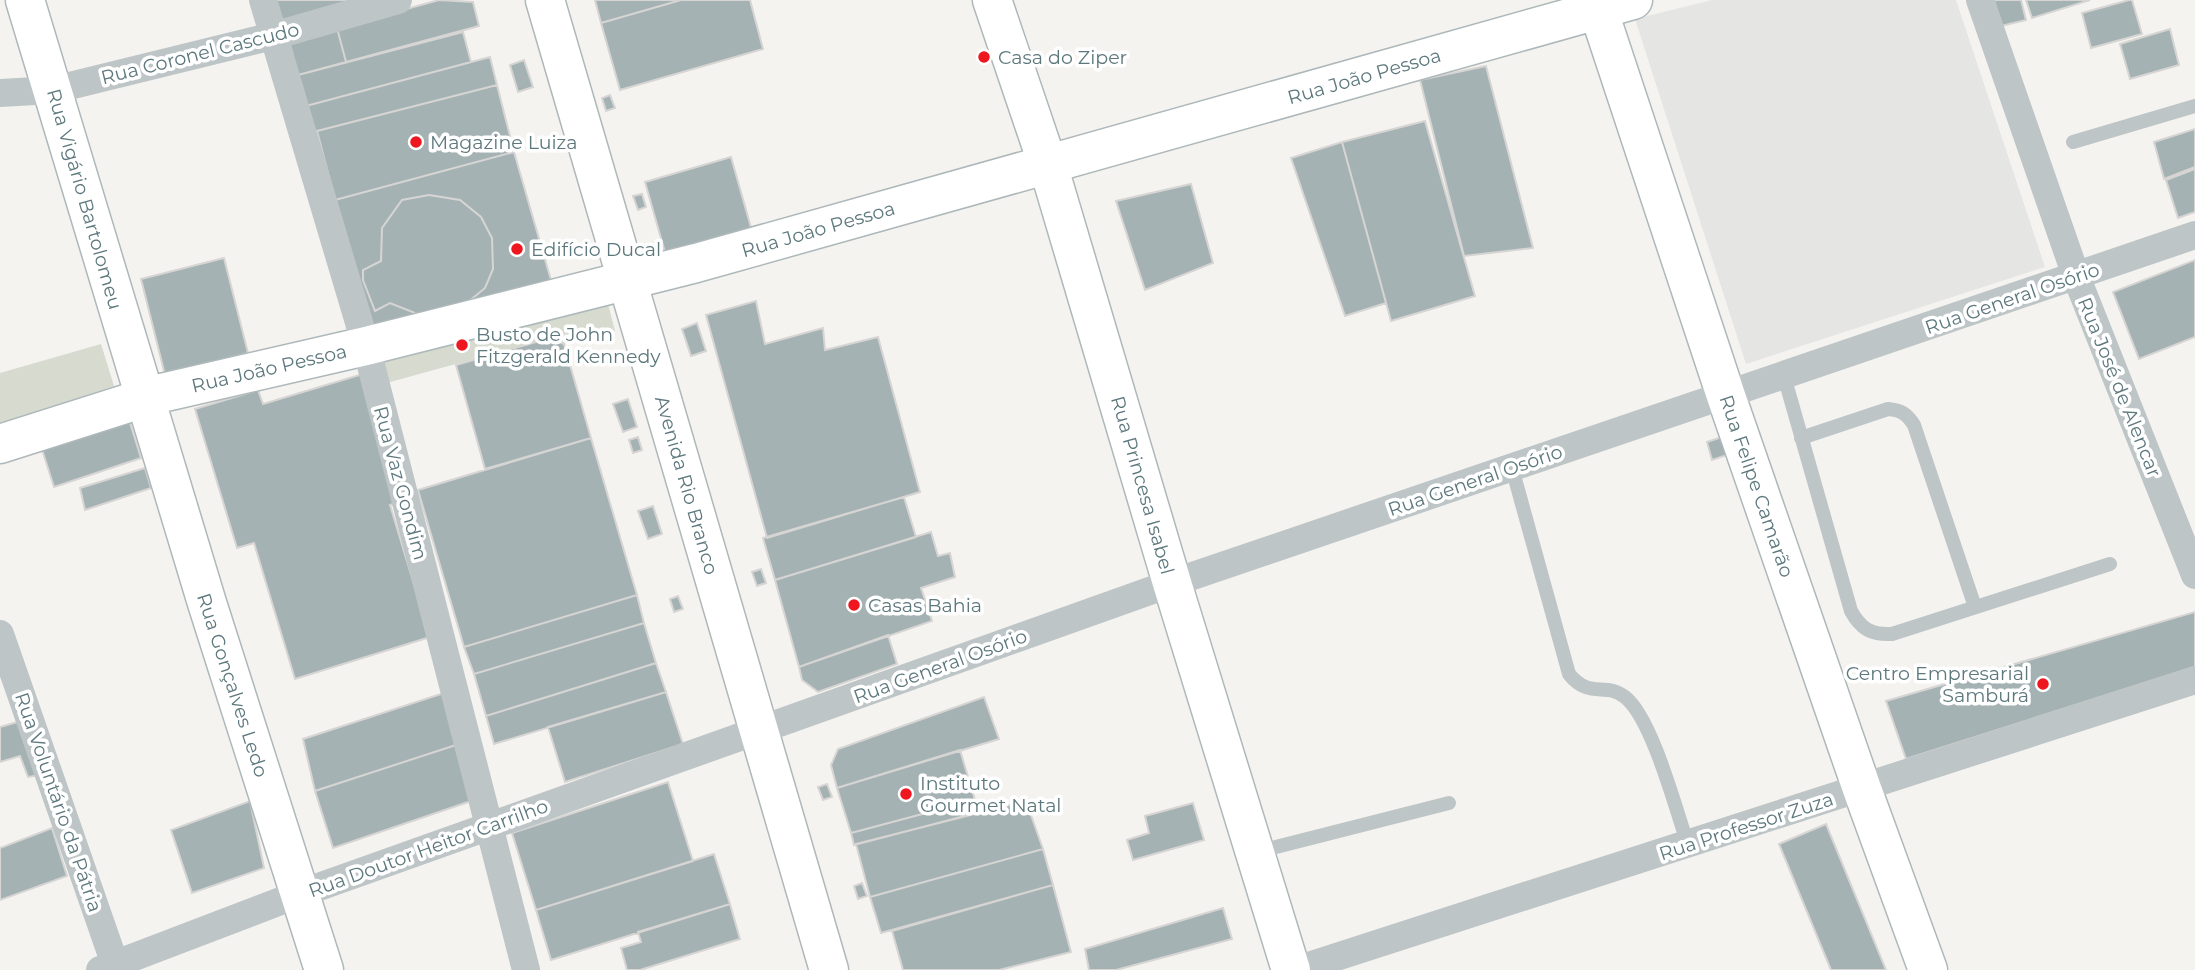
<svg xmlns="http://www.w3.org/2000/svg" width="2195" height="970" viewBox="0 0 2195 970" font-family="Montserrat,sans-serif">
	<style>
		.built { fill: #e5e5e4 }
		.green { fill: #d6dacf }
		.building { fill: #a5b2b4; stroke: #d6d5d3; stroke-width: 2; fill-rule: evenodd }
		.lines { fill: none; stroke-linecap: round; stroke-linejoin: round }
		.secondary-casing { stroke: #aeb8ba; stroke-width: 41 }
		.primary-casing { stroke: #afb7b9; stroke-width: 41 }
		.lane { stroke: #bec5c7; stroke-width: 14 }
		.street { stroke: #bec5c7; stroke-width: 28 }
		.secondary { stroke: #fff; stroke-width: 38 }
		.primary { stroke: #fff; stroke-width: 38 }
		.poi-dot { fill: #ee171f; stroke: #fff; stroke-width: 2.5 }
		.labels { text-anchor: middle; stroke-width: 7; stroke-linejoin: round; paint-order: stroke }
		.street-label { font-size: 19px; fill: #5d787d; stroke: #fff }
		.poi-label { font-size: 19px; fill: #5d787d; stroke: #fff; text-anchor: start }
	</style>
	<rect width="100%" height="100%" fill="#f5f3f0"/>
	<path class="built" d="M1712,0H1956L2045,267L1746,364L1635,19Z"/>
	<path class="green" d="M605,292L615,331L564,344L550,338L383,384L374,352Z
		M101,344L114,386L0,424V373Z"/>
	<path class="building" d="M273,0H365L280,25Z
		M439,0L473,2L479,26L346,62L337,28Z
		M595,0H681L601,23Z
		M681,0H750L763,49L620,90L601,23Z
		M1994,0H2021L2026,20L2001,26Z
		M2026,0H2090L2032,18Z
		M2129,0H2132L2142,34L2091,48L2082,13Z
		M337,28L346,62L298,75L289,41Z
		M2170,29L2179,65L2130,79L2120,44Z
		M463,32L471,62L306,106L298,75Z
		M490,57L497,85L313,132L306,106Z
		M524,60L533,87L518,92L510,65Z
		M1486,66L1533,248L1464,256L1420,80Z
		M497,85L514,152L335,200L317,131Z
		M610,95L615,108L606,111L602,98Z
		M1425,121L1475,296L1391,321L1342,142Z
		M2195,129V167L2164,179L2154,142Z
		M1342,142L1386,303L1345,316L1291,158Z
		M514,152L553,287L371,339L335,200ZM429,195L460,200L481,217L492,238L493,269L485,288L462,307L420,315L390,303L375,311L363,280V270L381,261L382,228L402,200Z
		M731,157L752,231L666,256L645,182Z
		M2195,169V212L2178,218L2166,180Z
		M1191,184L1213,263L1145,290L1116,201Z
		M642,194L646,207L638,210L633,196Z
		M429,195L460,200L481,217L492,238L493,269L485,288L462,307L420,315L390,303L375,311L363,280V270L381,261L382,228L402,200Z
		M224,258L248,353L165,375L141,279Z
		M2195,260V337L2139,359L2113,292Z
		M756,301L765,344L823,328L825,350L878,337L920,492L767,538L706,315Z
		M697,323L706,351L691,356L682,329Z
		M550,338L564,344L591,438L485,469L456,365Z
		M366,373L405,501L390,505L430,637L295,679L254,543L237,548L195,409L258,390L263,404Z
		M628,399L637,427L623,432L613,404Z
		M127,413L141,458L54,487L39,440Z
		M1725,436L1733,453L1712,460L1707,442Z
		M638,437L642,450L633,453L629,440Z
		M591,438L637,595L464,647L418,490Z
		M145,468L151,488L85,510L80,488Z
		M904,497L916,537L775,580L763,538Z
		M653,506L662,534L648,539L638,511Z
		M931,532L938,556L950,553L955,577L921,588L932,621L799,667L775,580Z
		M761,569L766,583L757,586L752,572Z
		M637,595L644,623L474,674L464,647Z
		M678,596L683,609L674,612L670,599Z
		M2195,612V667L1906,759L1886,701Z
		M644,623L656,663L486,716L474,674Z
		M888,635L897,664L818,692L802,680L799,667Z
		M656,663L666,692L494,744L486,716Z
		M450,691L462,743L315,791L303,739Z
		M666,692L683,744L565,782L548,727Z
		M984,697L999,739L837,788L831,765L838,749Z
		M21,721L40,775L28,777L20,756L0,762V727Z
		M462,743L480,798L333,848L315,791Z
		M960,750L975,800L851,833L837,788Z
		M668,782L693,861L536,910L512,833Z
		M827,784L832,797L823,800L818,787Z
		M975,800L980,812L854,845L851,833Z
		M250,801L264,868L192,893L171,830Z
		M1026,801L1043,849L870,897L856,844Z
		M1193,803L1204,840L1133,860L1127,840L1149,833L1145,816Z
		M1826,824L1886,970H1831L1779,844Z
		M52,828L67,876L0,900V848Z
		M1043,849L1053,885L881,933L870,897Z
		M714,854L730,904L551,960L536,910Z
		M862,883L867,896L858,899L854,886Z
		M1053,885L1071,952L999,970H903L892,931Z
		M730,904L740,939L640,970H627L621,948L641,942L638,932Z
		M1223,908L1232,939L1116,970H1089L1085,949Z"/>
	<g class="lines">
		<defs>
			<path id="secondary" d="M25,0L207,603L324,970
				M992,0L1048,165L1172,583L1291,970
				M1595,0L1726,396L1862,789L1928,970
				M0,444L157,394L366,346L696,263L1633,0"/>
			<path id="primary" d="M545,0L829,970"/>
		</defs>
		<use href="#secondary" class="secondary-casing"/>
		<use href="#primary" class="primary-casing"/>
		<path class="lane" d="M2073,142L2195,106
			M1784,376L1851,611C1861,629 1871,635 1892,634L2110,564
			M1801,438L1888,409C1901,410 1907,414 1914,425L1975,607
			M1512,468L1569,674C1590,700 1605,681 1625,697C1652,718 1676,810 1688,845
			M1256,852L1449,803"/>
		<path class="street" d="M263,0L366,346L526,970
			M1980,0L2076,276L2195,575
			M0,93L53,90L273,36L398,0
			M0,634L117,970
			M100,970L299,894L1172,583L2195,235
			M1296,970L2195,680"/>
		<use href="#secondary" class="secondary"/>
		<use href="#primary" class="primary"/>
	</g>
	<g class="poi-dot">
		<circle cx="984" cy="57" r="7"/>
		<circle cx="416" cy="142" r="7"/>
		<circle cx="517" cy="249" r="7"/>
		<circle cx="462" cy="345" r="7"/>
		<circle cx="854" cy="605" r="7"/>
		<circle cx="2043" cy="684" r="7"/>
		<circle cx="906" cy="794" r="7"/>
	</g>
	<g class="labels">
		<g class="street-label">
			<text transform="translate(200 53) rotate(-14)" y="7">Rua Coronel Cascudo</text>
			<text transform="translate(1364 76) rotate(-16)" y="7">Rua João Pessoa</text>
			<text transform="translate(85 199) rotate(74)" y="7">Rua Vigário Bartolomeu</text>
			<text transform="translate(818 229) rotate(-16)" y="7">Rua João Pessoa</text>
			<text transform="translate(2012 298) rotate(-19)" y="7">Rua General Osório</text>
			<text transform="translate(269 368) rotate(-13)" y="7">Rua João Pessoa</text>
			<text transform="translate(2120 387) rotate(68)" y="7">Rua José de Alencar</text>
			<text transform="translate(1475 480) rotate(-19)" y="7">Rua General Osório</text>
			<text transform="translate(401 483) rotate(75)" y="7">Rua Vaz Gondim</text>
			<text transform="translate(687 485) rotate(74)" y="7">Avenida Rio Branco</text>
			<text transform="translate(1143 485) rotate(74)" y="7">Rua Princesa Isabel</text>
			<text transform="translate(1757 486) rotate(71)" y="7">Rua Felipe Camarão</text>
			<text transform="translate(940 666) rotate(-20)" y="7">Rua General Osório</text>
			<text transform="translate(233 685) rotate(72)" y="7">Rua Gonçalves Ledo</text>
			<text transform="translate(59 802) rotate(71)" y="7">Rua Voluntário da Pátria</text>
			<text transform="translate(1746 826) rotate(-18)" y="7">Rua Professor Zuza</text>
			<text transform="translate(428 848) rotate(-20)" y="7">Rua Doutor Heitor Carrilho</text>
		</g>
		<g class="poi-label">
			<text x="998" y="64">Casa do Ziper</text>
			<text x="430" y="149">Magazine Luiza</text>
			<text x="531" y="256">Edifício Ducal</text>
			<text x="476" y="341">Busto de John<tspan x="476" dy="22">Fitzgerald Kennedy</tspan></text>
			<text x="868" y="612">Casas Bahia</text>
			<text x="2029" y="680" text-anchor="end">Centro Empresarial<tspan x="2029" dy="22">Samburá</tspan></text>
			<text x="920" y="790">Instituto<tspan x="920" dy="22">Gourmet Natal</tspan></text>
		</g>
	</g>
</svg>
